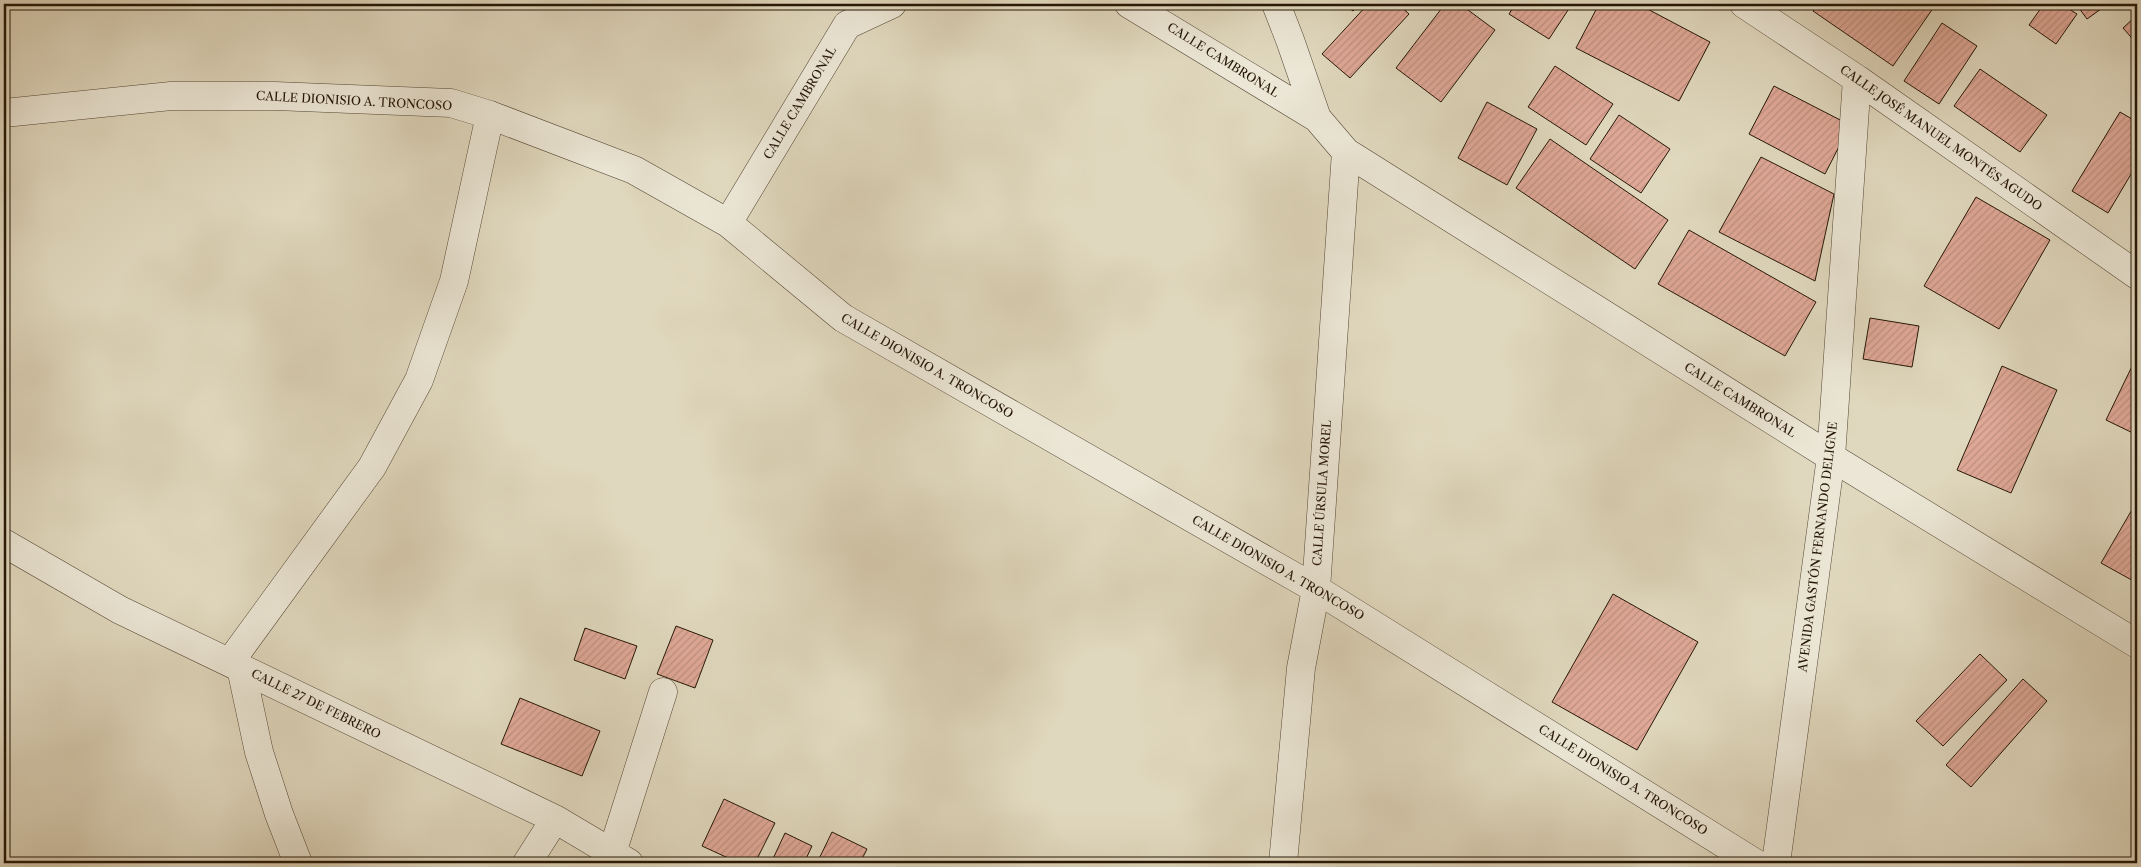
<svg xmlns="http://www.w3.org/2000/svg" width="2141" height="867" viewBox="0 0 2141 867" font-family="'Libre Caslon Text',serif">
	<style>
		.building { fill: url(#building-hatch); stroke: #251606 }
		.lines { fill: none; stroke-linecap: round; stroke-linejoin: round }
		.street-casing { stroke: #544634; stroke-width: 29 }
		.street { stroke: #ebe6d5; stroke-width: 28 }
		.labels { text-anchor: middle; stroke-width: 4.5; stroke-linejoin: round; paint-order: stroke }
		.street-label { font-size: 12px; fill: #251606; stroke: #ebe6d5 }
	</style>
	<defs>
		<pattern id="building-hatch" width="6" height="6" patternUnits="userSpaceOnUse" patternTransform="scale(1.25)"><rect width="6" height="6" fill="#dfa897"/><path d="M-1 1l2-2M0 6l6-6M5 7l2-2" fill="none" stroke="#bf9081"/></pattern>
	</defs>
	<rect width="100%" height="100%" fill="#e0d8be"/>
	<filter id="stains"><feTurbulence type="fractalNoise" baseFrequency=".004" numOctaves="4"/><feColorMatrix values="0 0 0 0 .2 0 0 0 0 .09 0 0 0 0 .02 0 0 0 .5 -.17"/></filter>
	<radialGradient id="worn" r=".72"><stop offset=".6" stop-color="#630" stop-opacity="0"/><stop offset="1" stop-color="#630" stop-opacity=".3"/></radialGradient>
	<path class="building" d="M1344,4H1359L1353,11Z
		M1368,4H1398L1409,14L1350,78L1322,54Z
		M1445,4H1460L1495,30L1441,102L1396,68Z
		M1515,4H1572L1549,39L1509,14Z
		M1599,4H1638L1710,42L1679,101L1576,48Z
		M1818,4H1936L1893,66L1813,11Z
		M2044,4H2061L2077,14L2056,44L2029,25Z
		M2076,4H2108L2087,19Z
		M2137,15V44L2123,28Z
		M1942,23L1977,46L1939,104L1904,81Z
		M1555,66L1613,104L1586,145L1528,107Z
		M1980,69L2047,115L2020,152L1954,106Z
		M1774,86L1850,125L1825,174L1749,134Z
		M1487,102L1537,129L1507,185L1458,158Z
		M2120,112L2137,122V164L2108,213L2072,191Z
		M1619,115L1670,149L1641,193L1590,159Z
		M1550,139L1668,220L1635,269L1516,188Z
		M1761,157L1834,194L1815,281L1719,232Z
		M1976,197L2050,240L1999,329L1924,286Z
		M1689,230L1816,302L1785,356L1658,284Z
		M1870,318L1919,326L1912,367L1863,359Z
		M2137,356V435L2106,420Z
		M2002,366L2057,390L2011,493L1957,470Z
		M2137,501V583L2101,563Z
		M1613,594L1698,642L1637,750L1552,702Z
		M676,626L713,640L695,688L657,674Z
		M585,628L637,646L625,679L574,660Z
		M1980,654L2007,680L1943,746L1916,721Z
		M2023,679L2047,701L1971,787L1946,765Z
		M520,698L600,731L582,776L501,744Z
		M724,799L775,823L755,863H739L702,846Z
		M832,832L867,849L860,863H817Z
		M785,833L812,846L804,863H771Z"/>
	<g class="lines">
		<defs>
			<path id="street" d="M1129,4L1317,118
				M1276,4L1290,40L1317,118L1346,152L1831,457L2137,644
				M1744,4L1857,79L2137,275
				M4,113L171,96H275L451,103L490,115L634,170L728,223L843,318L1316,589L1755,863
				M728,223L847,25L892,4
				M4,543L120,610L555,819L629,863
				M230,662L372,467L419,380L454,281L490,115
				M241,668L259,752L279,814L298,863
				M612,853L663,692
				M527,863L555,819
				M1283,863L1301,668L1316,589L1346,152
				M1776,863L1831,457L1857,79"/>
		</defs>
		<use href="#street" class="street-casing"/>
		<use href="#street" class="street"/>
	</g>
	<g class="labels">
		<g class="street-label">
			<text transform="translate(1223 60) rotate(32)" y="4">CALLE CAMBRONAL</text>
			<text transform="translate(354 101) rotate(3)" y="4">CALLE DIONISIO A. TRONCOSO</text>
			<text transform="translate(800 103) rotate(-59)" y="4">CALLE CAMBRONAL</text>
			<text transform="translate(1941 138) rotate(35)" y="4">CALLE JOSÉ MANUEL MONTÉS AGUDO</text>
			<text transform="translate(927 366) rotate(30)" y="4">CALLE DIONISIO A. TRONCOSO</text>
			<text transform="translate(1740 400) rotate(32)" y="4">CALLE CAMBRONAL</text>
			<text transform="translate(1322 493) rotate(-86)" y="4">CALLE ÚRSULA MOREL</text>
			<text transform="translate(1818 547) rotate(-83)" y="4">AVENIDA GASTÓN FERNANDO DELIGNE</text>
			<text transform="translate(1278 568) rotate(30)" y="4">CALLE DIONISIO A. TRONCOSO</text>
			<text transform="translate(316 704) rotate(26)" y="4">CALLE 27 DE FEBRERO</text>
			<text transform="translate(1623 780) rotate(32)" y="4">CALLE DIONISIO A. TRONCOSO</text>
		</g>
	</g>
	<rect width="2141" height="867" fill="none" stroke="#e0d8be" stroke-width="20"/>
	<rect x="5" y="5" width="2131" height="857" fill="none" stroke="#251606" stroke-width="2.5"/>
	<rect x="10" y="10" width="2121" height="847" fill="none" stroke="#251606"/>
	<rect width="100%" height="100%" filter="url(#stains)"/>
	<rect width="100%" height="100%" fill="url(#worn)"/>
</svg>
